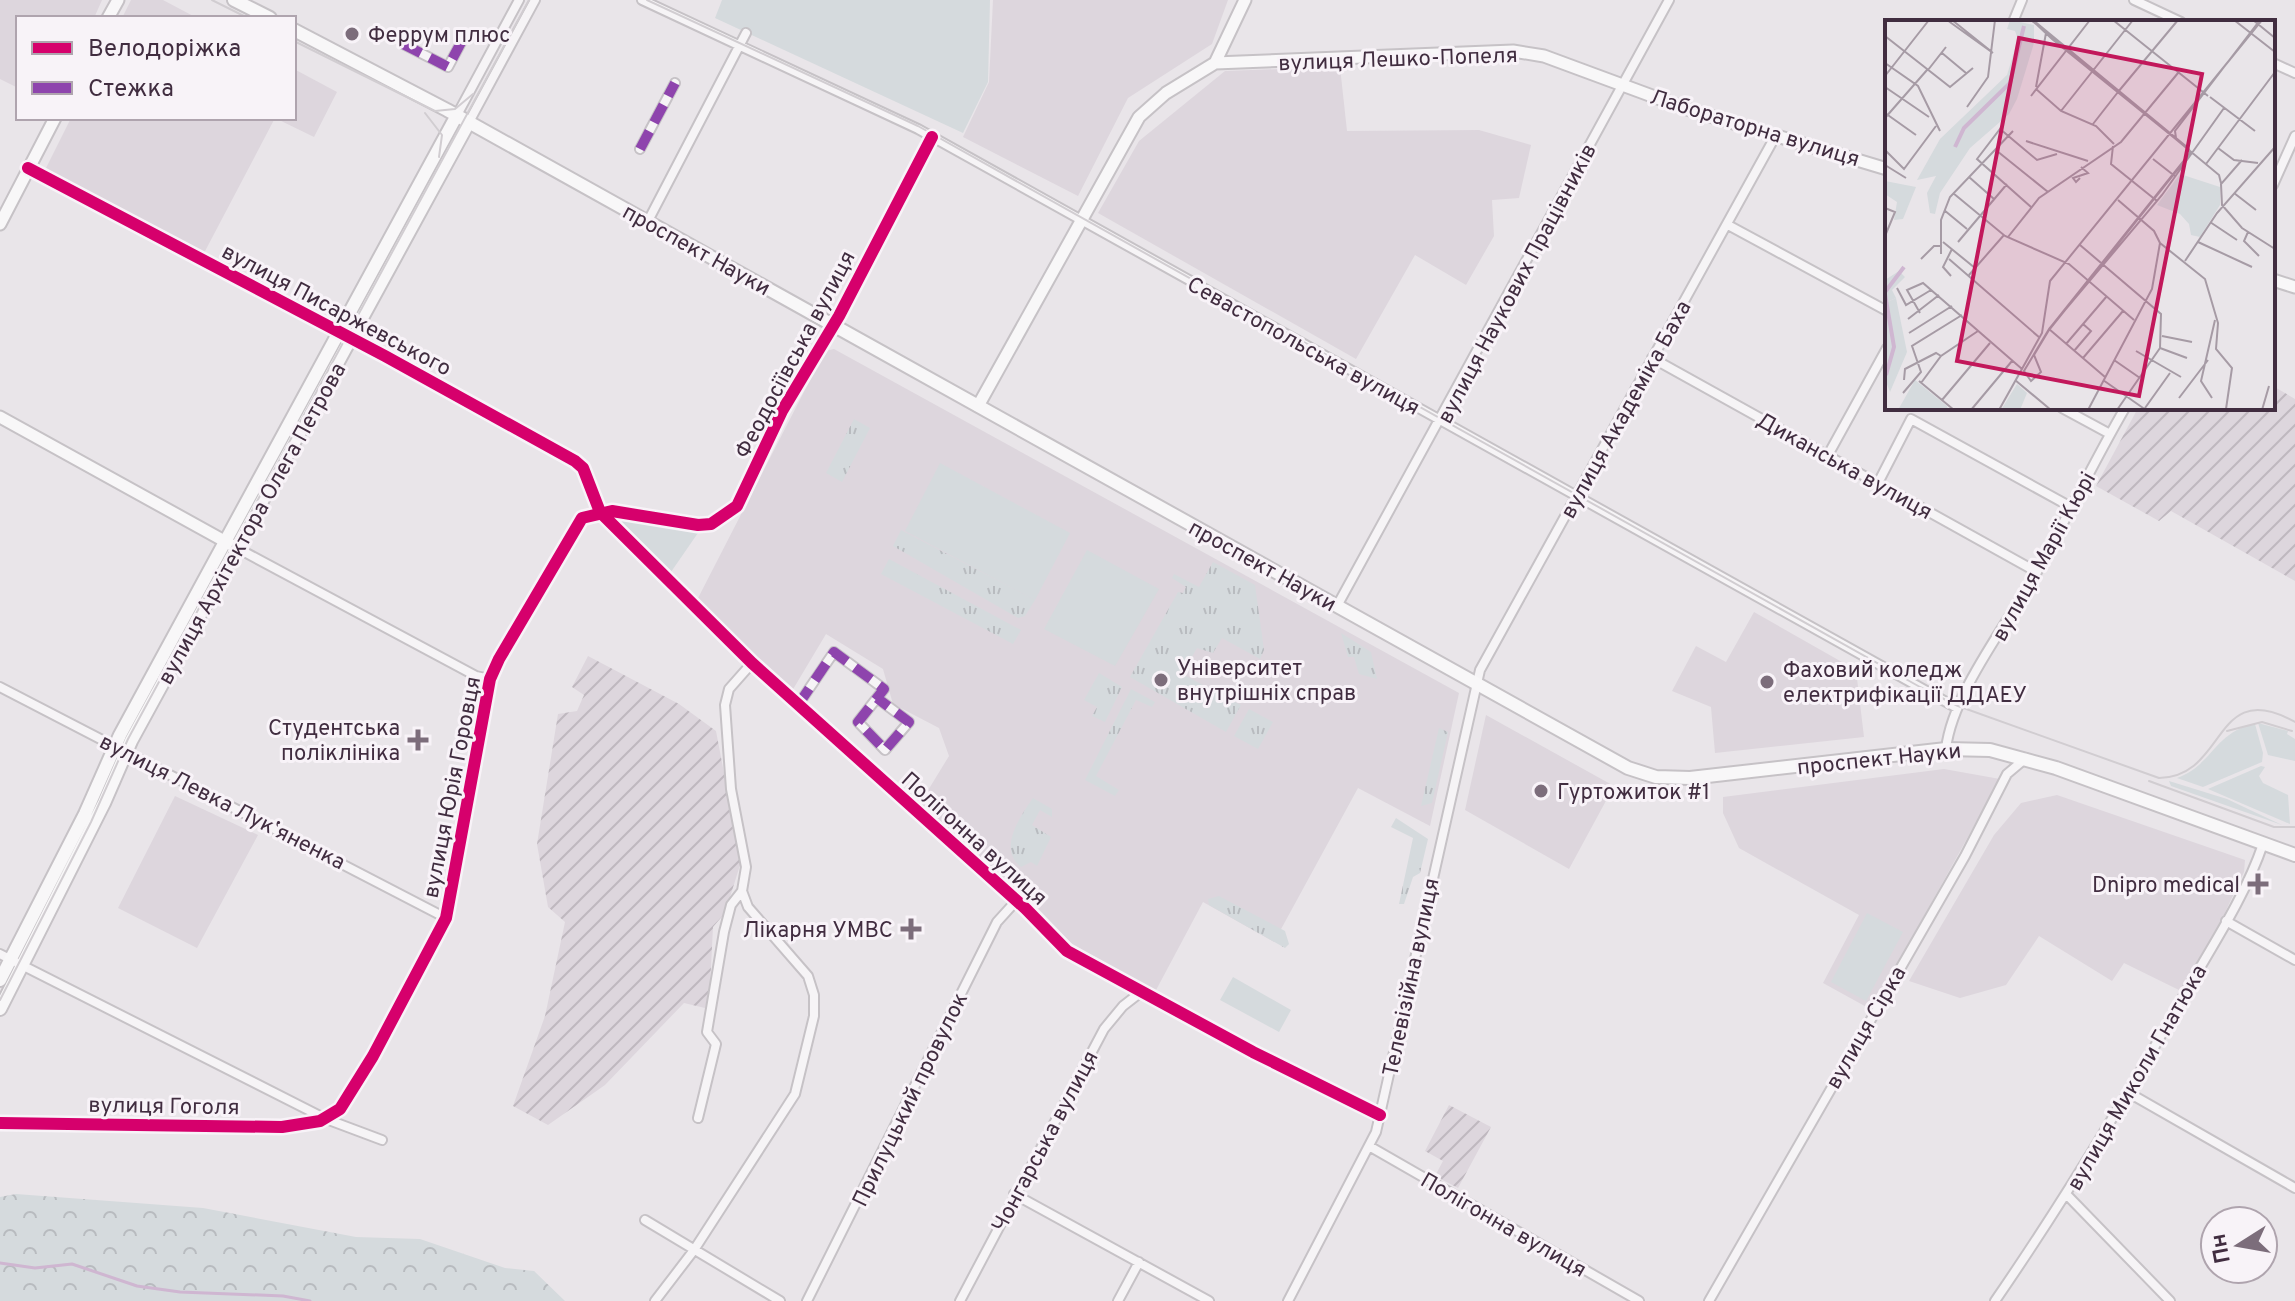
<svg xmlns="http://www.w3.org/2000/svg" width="2295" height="1301" viewBox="0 0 2295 1301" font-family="Overpass,sans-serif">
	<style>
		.built { fill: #ddd6dd }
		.industrial { fill: url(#industrial-furrows) }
		.grass { fill: url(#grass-tufts) }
		.forest { fill: url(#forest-crowns) }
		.green { fill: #d5dadd }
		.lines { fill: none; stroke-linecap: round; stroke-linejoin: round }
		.stream { stroke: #cfb6d1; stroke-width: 3 }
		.street-casing { stroke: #c6c2c6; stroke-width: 12 }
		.secondary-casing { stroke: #c6c2c6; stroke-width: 15 }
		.primary-casing { stroke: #c6c2c6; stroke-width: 16 }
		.street { stroke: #f6f4f6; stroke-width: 8 }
		.secondary { stroke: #f8f7f8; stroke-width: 11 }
		.primary { stroke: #f8f7f8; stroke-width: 12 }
		.tram { stroke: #d1cdd1; stroke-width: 2 }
		.quiet { stroke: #8e44ad; stroke-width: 10; stroke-dasharray: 20 10; stroke-linecap: butt }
		.cycleway-casing { stroke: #f8f3f8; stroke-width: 17 }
		.cycleway { stroke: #d6006c; stroke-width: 12 }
		.poi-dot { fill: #7c6d7b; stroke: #f8f3f8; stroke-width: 3 }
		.labels { text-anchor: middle; stroke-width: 6; stroke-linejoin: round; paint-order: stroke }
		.poi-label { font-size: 22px; fill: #412d40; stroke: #f8f3f8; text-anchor: start }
		.street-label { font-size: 22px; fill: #412d40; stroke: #f8f3f8 }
		.inset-river { fill: none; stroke: #cfb6d1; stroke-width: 4 }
		.inset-road { fill: none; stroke: #a69ba5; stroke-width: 2 }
		.view { fill: #c2185b; fill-opacity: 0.15; stroke: #c2185b; stroke-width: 4 }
		.inset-edge { fill: none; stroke: #412d40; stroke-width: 4 }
	</style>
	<defs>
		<pattern id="industrial-furrows" width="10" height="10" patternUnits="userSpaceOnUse" patternTransform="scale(2)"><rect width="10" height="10" fill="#ddd6dd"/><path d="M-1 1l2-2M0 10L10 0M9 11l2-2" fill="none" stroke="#bfb8bf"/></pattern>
		<pattern id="grass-tufts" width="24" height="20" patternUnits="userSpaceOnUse" patternTransform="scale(2)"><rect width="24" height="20" fill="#d5dadd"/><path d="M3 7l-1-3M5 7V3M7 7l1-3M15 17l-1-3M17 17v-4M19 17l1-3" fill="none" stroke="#b8bbbf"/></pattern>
		<pattern id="forest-crowns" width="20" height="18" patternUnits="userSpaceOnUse" patternTransform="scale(2)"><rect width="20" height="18" fill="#d5dadd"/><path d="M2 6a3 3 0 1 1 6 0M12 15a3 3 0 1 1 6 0" fill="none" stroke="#b8bbbf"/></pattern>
	</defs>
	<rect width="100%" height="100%" fill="#e9e5e9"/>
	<path class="built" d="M0,0H102L94,18H18V88L0,79Z
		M131,0H163L197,18H122Z
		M993,0H1228L1212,44L1128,98L1078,196L963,137L989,82Z
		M1340,67L1347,131L1479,130L1531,145L1519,198L1492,200L1494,236L1466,285L1415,255L1356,359L1098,213L1139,141L1225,71Z
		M294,69L337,92L314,137L275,118L203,255L44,172L71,118H294Z
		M834,349L1459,693L1430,826L1358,788L1274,942L1203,902L1155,992L1071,943L1031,901L1006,884L919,805L949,756L939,728L893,704L883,669L826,634L792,691L696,602L825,351Z
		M1754,612L1856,670L1864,737L1715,753L1711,707L1672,691L1696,646L1726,662Z
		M1486,715L1614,786L1569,869L1465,810Z
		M1944,769L2000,779L1872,1010L1823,983L1859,915L1739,848L1723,813V797Z
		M2057,795L2245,860L2244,872L2222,919L2181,991L2124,963L2112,981L2039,936L2006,985L1960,998L1909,981L1994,835L2021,803Z
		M175,796L258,835L197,948L118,908Z"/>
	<path class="industrial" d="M2273,386L2295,399V581L2171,511L2159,521L2096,486L2138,408H2273Z
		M588,656L679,704L716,731L741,862L725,913L713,927L710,987L705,1008L684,1003L605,1085L548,1125L513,1106L545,1016L565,922L548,907L537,844L558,714L577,711L584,695L572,687Z
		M1449,1105L1491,1127L1458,1188L1435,1176L1443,1161L1425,1151Z"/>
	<path class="grass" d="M854,419L870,428L842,482L826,473Z
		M901,530L1035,600L1025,616L1018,618L893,546Z
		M889,559L1021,630L1013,644L881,574Z
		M1213,562L1255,585L1264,650L1260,659L1222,638L1213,653L1197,648L1182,674L1241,705L1226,732L1130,677L1178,592L1183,593L1186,587L1172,578L1174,574L1199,587Z
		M1341,633L1371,652L1377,679L1359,674L1354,657H1348Z
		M1099,673L1122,687L1105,722L1092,716L1097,707L1084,700Z
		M1131,689L1155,702L1152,707L1136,700L1096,776L1119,790L1115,796L1085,780Z
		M1249,709L1273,722L1258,749L1234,736Z
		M1439,728L1448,732L1432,803L1421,806Z
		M1033,798L1052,809V817L1040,810L1032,825L1051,837L1037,866L1031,862L1021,867C998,849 1019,818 1033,798Z
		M1396,818L1428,839L1420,873L1413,877L1404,904H1399L1413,838L1391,827Z
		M1219,896L1285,931L1289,944L1285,948L1209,905L1208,899Z"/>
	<path class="forest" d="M16,1194L203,1208L356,1237L420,1239L505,1268L534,1271L565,1301H0V1197Z"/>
	<path class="green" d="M722,0H990L988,82L963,133L715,18Z
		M940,463L1070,533L1035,600L905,531Z
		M616,515L700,530L671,572L612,517Z
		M1087,550L1159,589L1115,666L1044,629Z
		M2258,723L2288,731L2287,734L2295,739V761L2268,755Z
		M2255,724L2263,753L2262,762L2203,787L2177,778C2212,766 2215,731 2255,724Z
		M2261,766L2265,767L2259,776L2263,783L2288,795L2290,824L2208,789Z
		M2169,781L2227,799L2282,825L2171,786Z
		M1867,913L1903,932L1866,1001L1831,982Z
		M1233,977L1291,1010L1279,1032L1220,1000Z"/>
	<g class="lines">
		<path class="stream" d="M0,1263L35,1268L72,1264L137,1286L180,1292L283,1296L310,1301"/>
		<defs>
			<path id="street" d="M642,0L918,129L1957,708
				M2134,0L2181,22
				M2013,22L2022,0
				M403,44L448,67L464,37
				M2273,63L2295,73
				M457,115L519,0
				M469,122L535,0
				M640,149L675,83
				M28,168L385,356L575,461L583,468L600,512L752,663L1026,909L1067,951L1253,1052L1380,1115
				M2273,185L2295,136
				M648,221L746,33
				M1728,225L1887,311
				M1652,358L2037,572
				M2062,408L2110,434
				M1828,455L1887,348
				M1878,483L1911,419L2071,507
				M237,548L476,676L490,679
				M1337,606L1669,0
				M0,687L446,918
				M798,705L834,652L884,689L858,722L885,750L909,722L877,698
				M1946,749C1952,693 2010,620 2038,570C2068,516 2094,461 2125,408
				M2226,921L2295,960
				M0,954L326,1119L382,1140
				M2129,1093L2295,1188
				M698,1118L716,1044L707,1032L724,932L731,905L742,891L746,867L731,789L725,705L729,689L752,663
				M0,1123L282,1127L320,1121L340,1109L373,1056L446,918L490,679L499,659L582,518L612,511L698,525L711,524L737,506L782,411L839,316L932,137
				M1369,1146L1639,1301
				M1014,1194L1209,1301
				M2067,1195L2170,1301
				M645,1220L780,1301
				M655,1301L694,1250L795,1094L814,1016V995L808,976L748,907L742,891
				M807,1301L997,922L1016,901
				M960,1301L1104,1029L1123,1006L1141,992
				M1118,1301L1139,1262
				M1288,1301L1376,1132L1480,670L1776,135
				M1709,1301L1965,856L2007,774L2026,758
				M1995,1301C2063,1202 2125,1100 2184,995C2212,946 2245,897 2263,844"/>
			<path id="secondary" d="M108,18L118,0
				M1215,63L1513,51L1544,56L1690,110L1887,169
				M0,224L55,118
				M2273,280L2295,287
				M978,406L1139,117L1166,93L1215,63L1245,0
				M0,417L237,548"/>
			<path id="primary" d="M234,0L270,18
				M294,30L447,110L1628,768L1656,777L1690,778L1946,749L1990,750L2056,768L2295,855
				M0,980L85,814L120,735L457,115
				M0,1009L104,803L131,741L469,122"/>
		</defs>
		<use href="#street" class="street-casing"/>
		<use href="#secondary" class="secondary-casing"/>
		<use href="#primary" class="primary-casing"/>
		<use href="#street" class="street"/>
		<use href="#secondary" class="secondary"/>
		<use href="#primary" class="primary"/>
		<path class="tram" d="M212,0L248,18
			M647,0L918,126L1920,687L1958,706L2159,778C2228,777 2212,676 2295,722
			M294,41L435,111L455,109L473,94
			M425,113L442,135L439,157
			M2227,731L2262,722L2292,731
			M2149,781L2274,827H2295
			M0,1000L91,822L128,739L529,0"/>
		<path class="quiet" d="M403,44L448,67L464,37
			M640,149L675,83
			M798,705L834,652L884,689L858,722L885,750L909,722L877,698"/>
		<defs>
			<path id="cycleway" d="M28,168L385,356L575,461L583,468L600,512L752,663L1026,909L1067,951L1253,1052L1380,1115
				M0,1123L282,1127L320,1121L340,1109L373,1056L446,918L490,679L499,659L582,518L612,511L698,525L711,524L737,506L782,411L839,316L932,137"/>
		</defs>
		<use href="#cycleway" class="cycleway-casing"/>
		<use href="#cycleway" class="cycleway"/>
	</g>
	<g class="poi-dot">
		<circle cx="352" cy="34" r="8"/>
		<circle cx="1161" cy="680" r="8"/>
		<circle cx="1767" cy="682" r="8"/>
		<path d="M414 728h8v8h8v8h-8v8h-8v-8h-8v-8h8z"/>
		<circle cx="1541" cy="791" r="8"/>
		<path d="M2254 872h8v8h8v8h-8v8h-8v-8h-8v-8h8z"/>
		<path d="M907 917h8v8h8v8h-8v8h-8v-8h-8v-8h8z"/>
	</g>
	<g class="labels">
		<g class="poi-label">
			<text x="368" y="42">Феррум плюс</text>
			<text x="1177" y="675">Університет<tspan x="1177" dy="25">внутрішніх справ</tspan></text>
			<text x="1783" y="677">Фаховий коледж<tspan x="1783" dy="25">електрифікації ДДАЕУ</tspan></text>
			<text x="400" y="735" text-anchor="end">Студентська<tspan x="400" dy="25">поліклініка</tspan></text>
			<text x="1557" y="799">Гуртожиток #1</text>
			<text x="2240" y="892" text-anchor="end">Dnipro medical</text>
			<text x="893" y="937" text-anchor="end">Лікарня УМВС</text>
		</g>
		<g class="street-label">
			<text transform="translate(1398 58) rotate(-2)" y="8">вулиця Лешко-Попеля</text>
			<text transform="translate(1755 127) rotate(17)" y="8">Лабораторна вулиця</text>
			<text transform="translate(697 249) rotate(29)" y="8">проспект Науки</text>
			<text transform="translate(1516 283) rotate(-62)" y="8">вулиця Наукових Працівників</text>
			<text transform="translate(337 309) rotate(28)" y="8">вулиця Писаржевського</text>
			<text transform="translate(1304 345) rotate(29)" y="8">Севастопольська вулиця</text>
			<text transform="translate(794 354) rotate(-62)" y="8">Феодосіївська вулиця</text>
			<text transform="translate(1625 409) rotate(-61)" y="8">вулиця Академіка Баха</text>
			<text transform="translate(1845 465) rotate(29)" y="8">Диканська вулиця</text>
			<text transform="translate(251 523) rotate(-61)" y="8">вулиця Архітектора Олега Петрова</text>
			<text transform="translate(2043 556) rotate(-61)" y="8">вулиця Марії Кюрі</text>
			<text transform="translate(1263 565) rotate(29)" y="8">проспект Науки</text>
			<text transform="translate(1879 758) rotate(-6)" y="8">проспект Науки</text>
			<text transform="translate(451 787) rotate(-79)" y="8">вулиця Юрія Горовця</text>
			<text transform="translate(223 801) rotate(27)" y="8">вулиця Левка Лукʼяненка</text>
			<text transform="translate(975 838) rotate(42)" y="8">Полігонна вулиця</text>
			<text transform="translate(1410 977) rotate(-78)" y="8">Телевізійна вулиця</text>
			<text transform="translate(1865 1027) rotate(-60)" y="8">вулиця Сірка</text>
			<text transform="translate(2136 1077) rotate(-60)" y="8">вулиця Миколи Гнатюка</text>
			<text transform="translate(909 1099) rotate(-64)" y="8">Прилуцький провулок</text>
			<text transform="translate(164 1105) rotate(1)" y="8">вулиця Гоголя</text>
			<text transform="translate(1044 1141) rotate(-62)" y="8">Чонгарська вулиця</text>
			<text transform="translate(1504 1224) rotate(30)" y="8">Полігонна вулиця</text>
		</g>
	</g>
	<g transform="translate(1885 20)">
		<rect width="390" height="390" fill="#e9e5e9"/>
		<path d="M125,0L149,5V23L132,79L124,94L85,128L55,173L50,194L45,193L42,173L51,156L32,160L55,119L122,55L133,19L130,11L122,9ZM0,161L31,167L18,199L9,200L12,182L0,174ZM11,278L22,332L5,372L0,359V283ZM132,364L142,373L135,390H116Z" fill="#d5dadd"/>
		<path d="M14,251L20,257L7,270L11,278L0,283V260Z" fill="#d5dadd"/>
		<path d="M295,154L335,167V185L315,217L306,215L304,204L295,194L272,185ZM30,360L62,386L63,390H13Z" fill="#d5dadd"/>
		<path class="inset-river" d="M70,127L79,108L125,63L139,6M0,272L19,247M0,274L9,327L1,355"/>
		<path class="inset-road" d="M62,0L108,33M67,0L107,32M146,0L287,116M147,0L167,19L303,129L305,133L164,309L139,351L146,361L156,352L149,335L164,310L306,133L303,128L148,0M228,0L323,76M349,0L390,32M368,0L390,18M0,16L65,67L88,48M57,33L81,53M0,43L33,66L55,111M43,50L61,27M0,56L44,0M0,67L44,97M151,67L161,13M151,69L176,91L211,106L229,124M233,72L293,0M146,76L205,0M325,77L370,111M82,87L103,57L110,0M176,91L248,0M0,93L31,115M0,98L42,50M208,104L233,72M287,116L334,155L336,163M291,118L290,111L375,0M141,121L203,141M228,126L226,144L272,181M333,128L349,140L373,143M0,130L19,149L51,106M112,131L163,172M268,139L291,157M357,140L336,164L337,185L357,208L390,229M321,144L390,52M0,145L21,158M84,157L109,179M195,158L191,162L188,158L203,153L196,147M68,173L120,216L184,244L249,300M349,173L371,190M146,187L92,139L115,109L152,140L172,134M0,188L10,192L0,216M59,190L82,209M325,202L352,220M363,212L359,221L374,236M123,217L154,178L236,122L293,53M58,222L90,248M73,222L122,164M313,222L367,247M275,223L320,259L333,303L331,329L347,348L341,389M195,225L276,294L275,328L232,390M56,234V200L65,177L128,111M36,239L49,226H56M64,239L155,318M300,241L332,193L390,127M84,255L119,215M66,256L58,247L67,229M12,268L21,285L46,270M35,293L22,270L38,263L137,349M23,299L54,275M164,309L277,175L339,88M164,309L220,357M24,313L67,286M277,316L307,322M181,324L222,276M275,328L302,338M189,331L206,311L198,304M251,331L296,357M198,338L238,291M229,340L255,358M19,360L20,349L51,333L56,336M130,360L166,390M218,360L261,390M34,361L69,390M36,363L56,336L93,311M18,373L36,352L27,326L77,295M294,378L323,340M327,378L316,361L330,300M57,380L105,323M260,388L285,353M86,390L127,341M114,390L157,313L165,261L377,0M203,390L267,269L275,223L269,211L233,180M377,390L384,366"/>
		<path class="view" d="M134,18L317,54L254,376L72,341Z"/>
		<rect width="390" height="390" class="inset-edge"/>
	</g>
	<rect x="16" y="16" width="280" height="104" fill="#f8f3f8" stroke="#afa4ae" stroke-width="2"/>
	<rect x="32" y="42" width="40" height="12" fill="#d6006c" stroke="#afa4ae" stroke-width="2"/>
	<text x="88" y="56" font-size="24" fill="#412d40">Велодоріжка</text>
	<rect x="32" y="82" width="40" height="12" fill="#8e44ad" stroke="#afa4ae" stroke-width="2"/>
	<text x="88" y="96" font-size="24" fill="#412d40">Стежка</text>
	<g transform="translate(2239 1245) rotate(259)"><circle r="38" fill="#f8f3f8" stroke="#afa4ae" stroke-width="2"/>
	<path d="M0-6L14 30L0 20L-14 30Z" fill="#7c6d7b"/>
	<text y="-12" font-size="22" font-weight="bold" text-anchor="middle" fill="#412d40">Пн</text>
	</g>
</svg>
